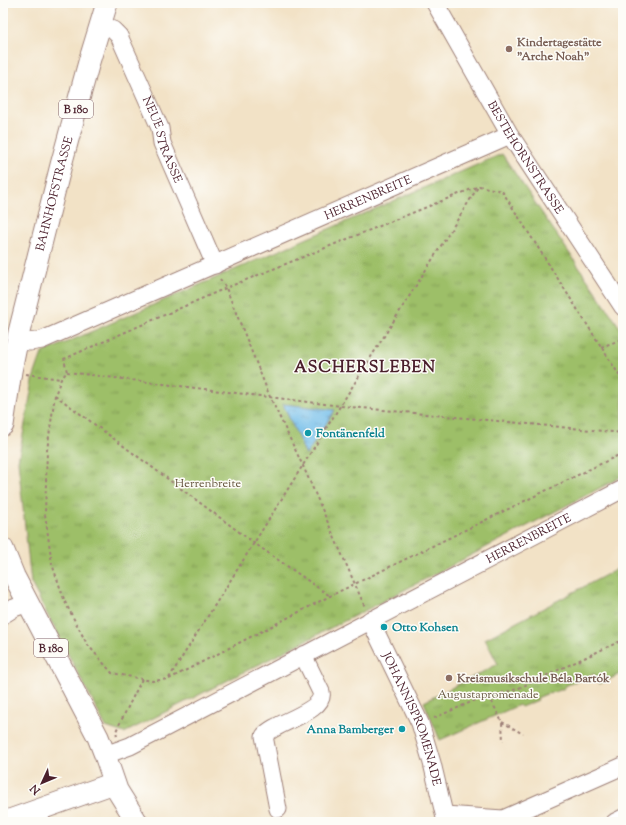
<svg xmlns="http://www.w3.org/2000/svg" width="626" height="825" viewBox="0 0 626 825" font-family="'Sorts Mill Goudy',serif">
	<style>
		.park { fill: url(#park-tufts); stroke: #746f4a }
		.water { fill: url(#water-ripples); stroke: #5e6e8a }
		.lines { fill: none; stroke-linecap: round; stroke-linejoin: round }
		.minor-casing { stroke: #9e8078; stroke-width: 19 }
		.major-casing { stroke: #9e8078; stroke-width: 23 }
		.path { stroke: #9e8078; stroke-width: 2; stroke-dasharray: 3 3; stroke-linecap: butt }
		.minor { stroke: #fff; stroke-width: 17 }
		.major { stroke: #fff; stroke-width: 21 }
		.education-dot { fill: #8d6e63; stroke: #fdfcf7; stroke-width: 1.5 }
		.culture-dot { fill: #0f9aa8; stroke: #fdfcf7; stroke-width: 1.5 }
		.labels { text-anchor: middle; stroke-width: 3; stroke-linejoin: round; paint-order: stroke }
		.shield { fill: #fdfcf7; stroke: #806168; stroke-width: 1 }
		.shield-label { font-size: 11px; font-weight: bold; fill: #4a1f2b }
		.education-label { font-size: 12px; font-weight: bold; fill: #785e54; stroke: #fdfcf7; text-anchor: start }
		.street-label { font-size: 12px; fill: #4a1f2b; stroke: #fdfcf7 }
		.culture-label { font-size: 12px; font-weight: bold; fill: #0d838f; stroke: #fdfcf7; text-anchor: start }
		.park-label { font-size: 12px; fill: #675740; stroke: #fdfcf7 }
		.district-label { font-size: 16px; font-weight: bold; letter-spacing: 1px; fill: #4a1f2b; stroke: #fdfcf7 }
	</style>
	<defs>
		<pattern id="park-tufts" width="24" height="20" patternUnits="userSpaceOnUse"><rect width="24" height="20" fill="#9dbf68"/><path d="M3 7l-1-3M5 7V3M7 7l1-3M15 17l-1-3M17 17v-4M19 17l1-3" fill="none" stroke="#829b56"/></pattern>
		<pattern id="water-ripples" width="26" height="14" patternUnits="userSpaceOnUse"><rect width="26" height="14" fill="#71bdea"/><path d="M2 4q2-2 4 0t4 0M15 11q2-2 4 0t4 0" fill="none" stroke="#5f99be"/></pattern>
	</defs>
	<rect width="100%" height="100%" fill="#fdfcf7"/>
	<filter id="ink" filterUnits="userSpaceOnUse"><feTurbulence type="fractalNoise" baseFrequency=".025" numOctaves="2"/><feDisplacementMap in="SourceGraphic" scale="8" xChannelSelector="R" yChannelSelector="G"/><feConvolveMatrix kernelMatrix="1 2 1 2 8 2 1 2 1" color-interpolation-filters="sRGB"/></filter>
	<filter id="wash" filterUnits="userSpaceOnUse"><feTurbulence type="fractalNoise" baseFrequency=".012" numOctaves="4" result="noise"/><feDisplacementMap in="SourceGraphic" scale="16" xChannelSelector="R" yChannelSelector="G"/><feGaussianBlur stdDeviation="0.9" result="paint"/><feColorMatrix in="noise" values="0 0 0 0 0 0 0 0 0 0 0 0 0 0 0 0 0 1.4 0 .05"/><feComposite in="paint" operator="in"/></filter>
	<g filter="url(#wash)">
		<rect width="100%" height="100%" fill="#f2e2c6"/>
		<path class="park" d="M502,154L623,332V476L366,610L124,733L106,727L31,583L18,461L34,376L42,353Z
			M623,566V673L599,684L594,674L565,686V688L549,694V693L537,698L538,700L521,707L519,705L440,740L424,702L498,664L485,639Z"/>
		<path class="water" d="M283,404L335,410L306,455Z"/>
	</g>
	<g filter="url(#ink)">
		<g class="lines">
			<defs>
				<g id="minor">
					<path id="s1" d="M435,3L510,135L623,307"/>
					<path id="s2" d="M100,25L113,30L119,36L160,128L162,143L215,265"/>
					<path id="s3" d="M18,340L30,342L42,340L510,135"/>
					<path d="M3,615L14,608L28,603"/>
					<path id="s4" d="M370,620L420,723L432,763L446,822"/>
					<path id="s5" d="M105,755L130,746L623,489"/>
					<path d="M278,809L264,736C274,722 326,712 321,692L303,655"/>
					<path d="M445,815L503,819L623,766"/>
					<path d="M615,822L623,818"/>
				</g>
				<g id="major">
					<path id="s6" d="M3,425L11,371L19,332L61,165L89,62L107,3"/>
					<path d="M3,549L14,576L98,737L105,755L117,790L137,822"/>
					<path d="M4,822L114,783"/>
				</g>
			</defs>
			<use href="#minor" class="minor-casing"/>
			<use href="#major" class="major-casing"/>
			<path class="path" d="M220,279L226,288L270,397L303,466L365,607
				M601,347L623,339
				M67,372L341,406L623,433
				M26,374L61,379
				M623,381L502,191L479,186L226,288L64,359L67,372L61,379L55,395L47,450L45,514L52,564L65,602L87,644L112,673L152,681L169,679L330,596L623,453
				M55,395L254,543L330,596
				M169,678L478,187
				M489,696L502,722L503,741
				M434,718L476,700L517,689L623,640
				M502,722L523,734
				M117,736L116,731L142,679"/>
			<use href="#minor" class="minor"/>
			<use href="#major" class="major"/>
		</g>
	</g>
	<g class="education-dot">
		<circle cx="509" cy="49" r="4"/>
		<circle cx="449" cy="678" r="4"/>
	</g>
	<g class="culture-dot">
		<circle cx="308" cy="433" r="4"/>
		<circle cx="384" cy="627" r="4"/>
		<circle cx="402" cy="729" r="4"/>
	</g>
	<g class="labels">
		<g class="shield">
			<rect x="59" y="100" width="34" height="18" rx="3"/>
			<rect x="34" y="639" width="34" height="18" rx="3"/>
		</g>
		<g class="shield-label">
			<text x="76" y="113">B 180</text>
			<text x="51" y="652">B 180</text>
		</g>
		<g class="education-label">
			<text x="517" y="46">Kindertagestätte<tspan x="517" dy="14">"Arche Noah"</tspan></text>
			<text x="457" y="682">Kreismusikschule Béla Bartók</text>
		</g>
		<g class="street-label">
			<text dy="4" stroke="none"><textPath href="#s2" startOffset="135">NEUE STRASSE</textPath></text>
			<text dy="4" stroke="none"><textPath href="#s1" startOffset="179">BESTEHORNSTRASSE</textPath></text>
			<text dy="4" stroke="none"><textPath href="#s6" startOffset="237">BAHNHOFSTRASSE</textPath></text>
			<text dy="4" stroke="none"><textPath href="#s3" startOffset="380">HERRENBREITE</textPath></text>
			<text dy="4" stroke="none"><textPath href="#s5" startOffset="476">HERRENBREITE</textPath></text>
			<text dy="4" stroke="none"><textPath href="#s4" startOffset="108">JOHANNISPROMENADE</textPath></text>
		</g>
		<g class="culture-label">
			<text x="316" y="437">Fontänenfeld</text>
			<text x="392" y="631">Otto Kohsen</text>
			<text x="394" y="733" text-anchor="end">Anna Bamberger</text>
		</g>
		<g class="park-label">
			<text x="208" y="487">Herrenbreite</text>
			<text x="488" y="698">Augustapromenade</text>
		</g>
		<g class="district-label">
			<text x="365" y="372">ASCHERSLEBEN</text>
		</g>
	</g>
	<rect width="626" height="825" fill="none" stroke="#fdfcf7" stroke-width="16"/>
	<g transform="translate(42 783) rotate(226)" stroke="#fdfcf7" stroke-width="3" paint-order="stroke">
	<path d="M0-3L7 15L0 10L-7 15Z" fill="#4a1f2b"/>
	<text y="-6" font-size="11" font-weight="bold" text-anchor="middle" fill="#4a1f2b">N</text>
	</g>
</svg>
